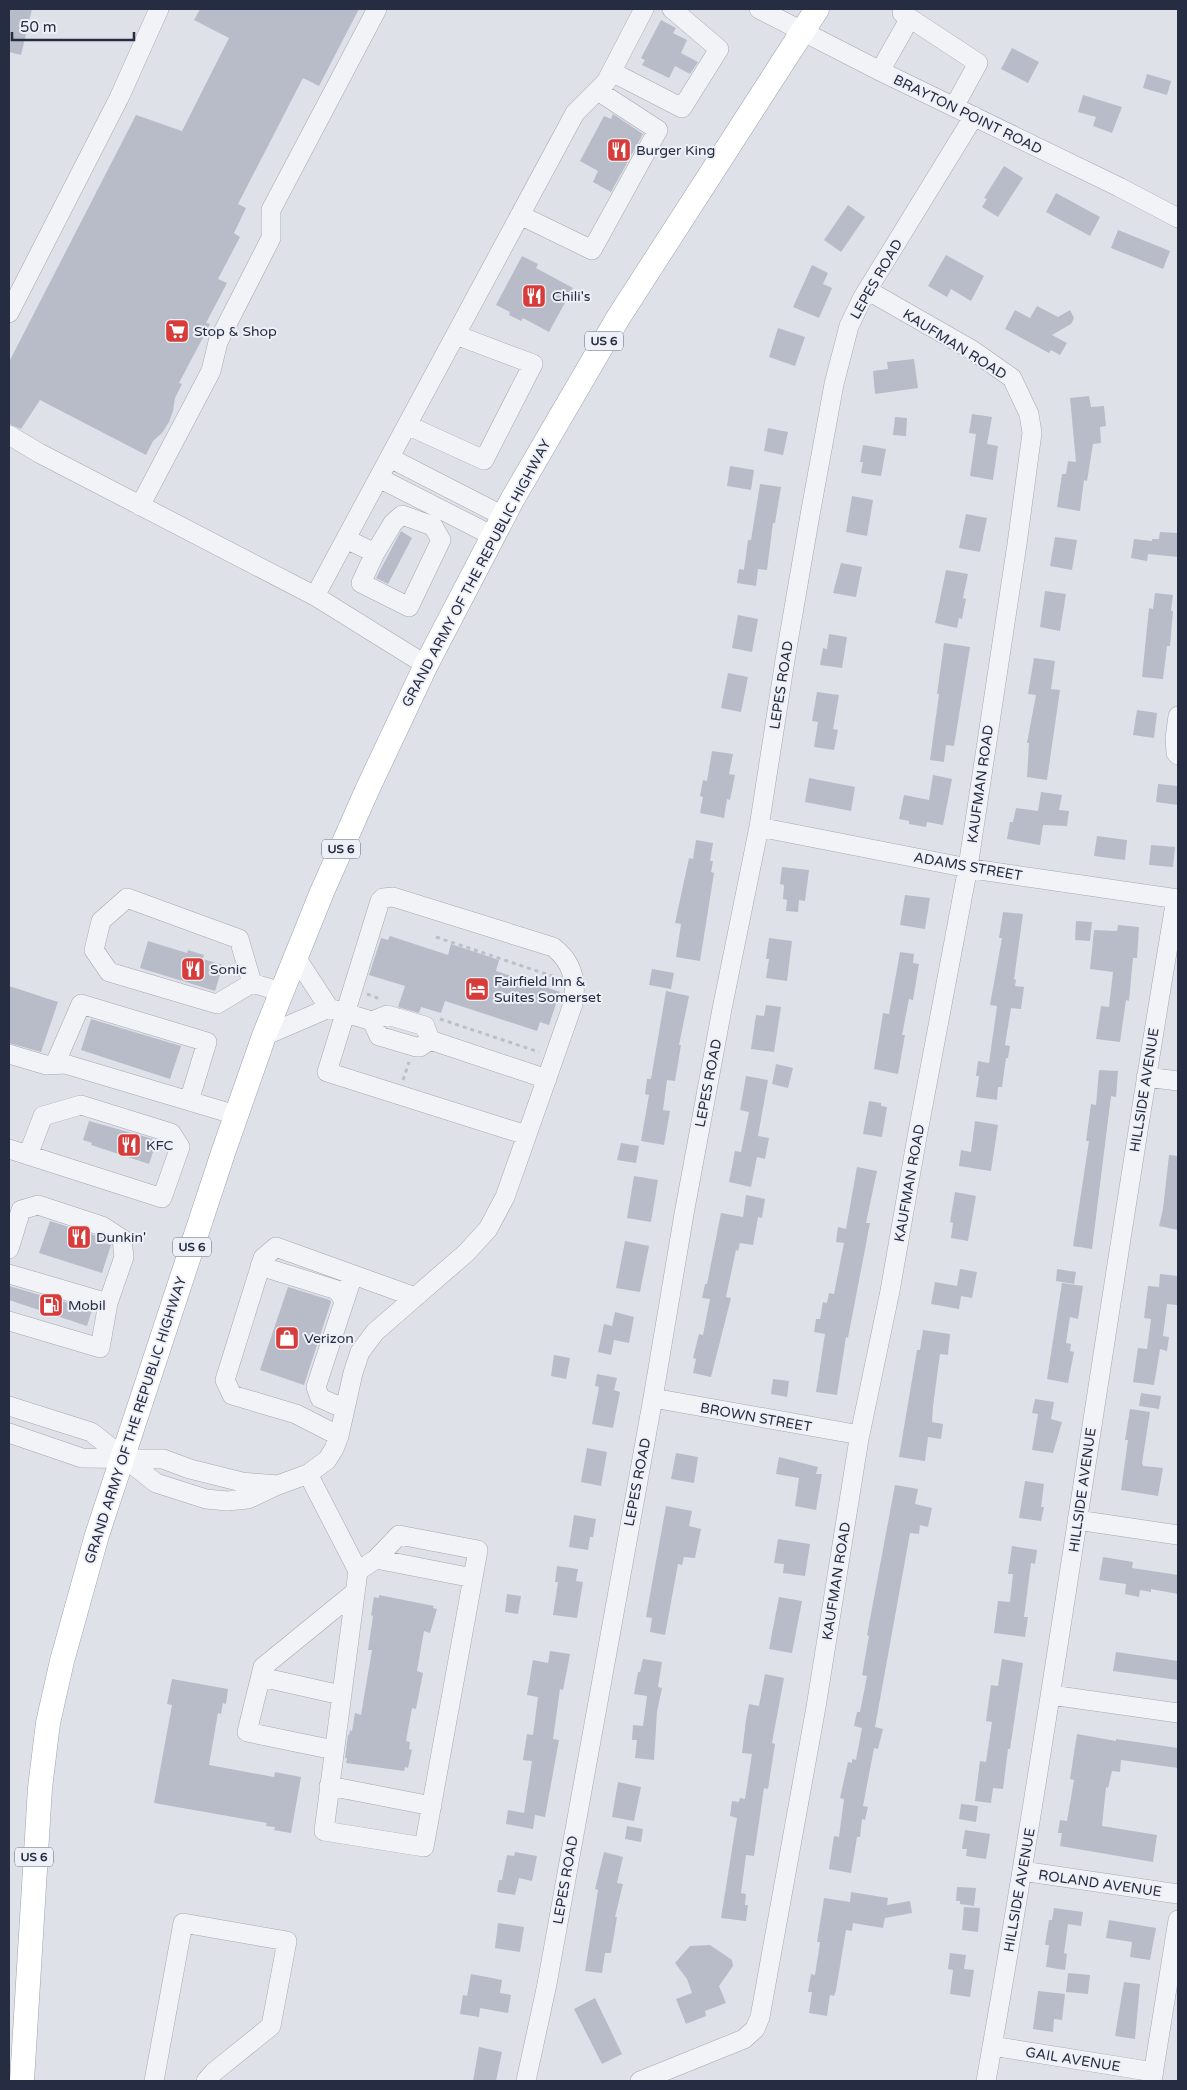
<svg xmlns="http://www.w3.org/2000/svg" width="1187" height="2090" viewBox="0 0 1187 2090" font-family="'Varela Round',sans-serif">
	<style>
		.building { fill: #b8bcc9 }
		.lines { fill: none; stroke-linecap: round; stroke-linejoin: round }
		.minor-casing { stroke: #a4a7b3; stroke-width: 20 }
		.major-casing { stroke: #9da3b6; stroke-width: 25 }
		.path { stroke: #bdbfc8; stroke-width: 3; stroke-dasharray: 4 4; stroke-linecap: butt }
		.minor { stroke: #f2f3f7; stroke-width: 19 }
		.major { stroke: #fff; stroke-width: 24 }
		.labels { text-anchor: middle; stroke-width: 4; stroke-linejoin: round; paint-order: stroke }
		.shield { fill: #eef0f7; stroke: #626778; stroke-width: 1 }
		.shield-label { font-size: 12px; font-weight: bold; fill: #262c41 }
		.street-label { font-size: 14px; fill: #262c41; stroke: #eef0f7 }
		.poi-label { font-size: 14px; fill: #262c41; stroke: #eef0f7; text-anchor: start }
	</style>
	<rect width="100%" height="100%" fill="#dfe1e9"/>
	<path class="building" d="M9,9H32L21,55L9,52Z
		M200,9H359L319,86L303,78L238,204L246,208L234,233L240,237L218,279L227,283L206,323L210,324L179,383L182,384L175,398L173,411L169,422L162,433L153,441L146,455L40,400L21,429L9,424V362L136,115L182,131L229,38L194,20Z
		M661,20L676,28L673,33L687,40L681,53L698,62L690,74L675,66L669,78L642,65L645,60L641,58Z
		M1012,48L1039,62L1028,83L1001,69Z
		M1147,74L1171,81L1167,95L1143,88Z
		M1083,95L1122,107L1112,133L1093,126L1096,117L1078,112Z
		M613,114L643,134L611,192L593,182L598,171L580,161L604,116L611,119Z
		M1004,166L1023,178L998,217L982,207L987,199L984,198Z
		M1056,193L1100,217L1090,236L1046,212Z
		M848,205L865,217L841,252L824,240Z
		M1118,230L1170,251L1163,269L1111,248Z
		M946,255L984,276L971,301L951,289L947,297L928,286Z
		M522,256L538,264L536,268L573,288L549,332L523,318L521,321L509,315L510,312L496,305Z
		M812,265L828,273L823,284L832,288L819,318L793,307Z
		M1037,306L1058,317L1070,310L1074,318L1071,324L1052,335L1067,343L1060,355L1051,350L1049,353L1005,329L1015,310L1030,318Z
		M778,328L805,337L795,366L769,357Z
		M914,359L918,388L875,394L873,371L888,369L887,362Z
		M1089,396L1091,407L1104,406L1106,426L1100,427L1101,443L1093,444L1087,481L1084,480L1080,511L1057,507L1062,474H1066L1068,461L1076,462L1070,398Z
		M972,414L992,417L987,444L998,446L993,480L970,476L976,434L969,433Z
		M895,417L907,418L906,436L893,435Z
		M768,428L788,432L783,455L764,451Z
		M863,445L886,449L881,476L861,473L863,462H860Z
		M730,466L754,470L751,490L727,486Z
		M760,484L781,487L775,523H773L767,570L758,569L756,586L737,583L739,569L744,570L748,540H751Z
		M852,496L873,500L867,536L846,532Z
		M966,514L987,518L980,552L959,548Z
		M401,531L412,538L388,584L376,578Z
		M1160,532L1178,533V557L1148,554L1147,561L1131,558L1134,539L1152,541V539H1159Z
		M1055,537L1077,540L1072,570L1050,566Z
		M841,563L862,567L856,597L833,593Z
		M946,570L968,574L963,598L966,599L962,619L959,618L957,628L935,623Z
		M1045,591L1066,594L1060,631L1040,627Z
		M1155,593L1173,595L1171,611H1173L1170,646H1167L1163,679L1142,677L1149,608L1153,609Z
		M738,615L758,619L752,652L732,648Z
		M829,634L847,637L842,668L820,665L823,648L827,649Z
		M944,643L970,647L954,746L946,745L944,762L930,760L939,694H937Z
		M1034,658L1055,661L1051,689L1060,690L1047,780L1027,777L1029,743H1027L1036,695L1028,694Z
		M728,673L748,677L741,712L721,708Z
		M817,692L839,695L833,729L838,730L834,750L814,747L818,722L812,721Z
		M1137,710L1157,713L1154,738L1133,735Z
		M712,751L733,754L729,774L735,775L730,800L727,799L724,818L700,813L703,797L700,796L703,780L707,781Z
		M933,775L952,779L943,825L927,822L926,827L909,824V821L899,819L904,795L929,800Z
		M809,778L855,787L851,811L805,802Z
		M1158,784L1178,786V805L1156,802Z
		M1041,792L1062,795L1059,810L1069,811L1067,826L1043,825L1040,845L1007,839L1010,822H1013L1016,808L1038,811Z
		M1097,836L1127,840L1125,860L1094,856Z
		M696,840L713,843L710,861H713L711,872L714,873L700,961L676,957L681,924L675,923L689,858L693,859Z
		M1151,845L1175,847L1173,867L1149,865Z
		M782,867L809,870L805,901L799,900L798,912L786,911L787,900L783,899L784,885L780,884Z
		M905,895L930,898L925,929L900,925Z
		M1003,912L1023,914L1014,979L1016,980L1015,986L1024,987L1021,1009L1011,1008L1005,1045L1010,1046L1008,1058H1006L1002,1087H998L997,1100L976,1097L979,1076H976L978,1061L989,1063L997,1006L990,1005L1002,938H999Z
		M1076,921L1092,922L1090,941L1075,940Z
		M1118,925L1139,927L1137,958H1133L1129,1001L1126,1000L1120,1042L1096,1039L1101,1006L1109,1007L1113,972L1090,969L1094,930L1117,931Z
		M390,936L448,955L451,944L499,960L496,971L560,992L549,1025L540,1022L537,1031L445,1001L441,1013L421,1007L419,1013L398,1007L405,986L369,975L381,938L388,940Z
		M769,938L792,941L787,981L766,978L769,959H766Z
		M148,941L187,953L188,950L204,955L203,959L223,965L215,991L140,968Z
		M900,952L914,954L913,963L919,964L913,1000L909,999L902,1035H905L898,1074L874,1069L883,1013L889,1014Z
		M652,969L674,973L671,989L649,985Z
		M9,986L58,1002L41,1052L9,1043Z
		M666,991L689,996L679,1045H681L675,1081L667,1080L663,1110L670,1111L664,1145L641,1141L649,1095L645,1094L647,1079H651Z
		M766,1005L781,1007L774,1052L751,1049L756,1015L764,1016Z
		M91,1019L181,1046L170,1079L81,1050Z
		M776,1064L793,1068L788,1088L772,1084Z
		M1099,1070L1118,1071L1116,1097L1111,1096L1092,1249L1073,1246L1089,1141H1086L1091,1104L1096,1105Z
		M746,1076L768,1080L758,1136L769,1138L765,1159L757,1157L751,1187L729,1182L735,1151L741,1152L749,1112L740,1110Z
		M869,1101L881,1103V1106L887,1107L882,1137L863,1134Z
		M89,1121L157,1140L149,1164L91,1145L92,1143L83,1140Z
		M975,1121L998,1125L991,1171L959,1166L961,1150L971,1152Z
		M621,1143L639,1146L636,1163L617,1160Z
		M1169,1155L1178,1156V1230L1159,1226L1163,1209Z
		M857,1167L877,1171L866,1223H870L848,1338L846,1337L837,1395L816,1392L825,1334L814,1332L816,1319H820L823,1302L827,1303L829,1293L834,1294L844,1243L836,1242L838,1227L846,1229Z
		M634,1176L658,1180L651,1222L627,1218Z
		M955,1192L976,1196L968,1241L951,1238L953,1223L950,1222Z
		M746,1195L765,1199L762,1218L758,1217L753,1245L740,1243L738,1251L736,1250L726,1297L731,1298L711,1377L693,1373L696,1359L693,1358L699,1334L703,1335L710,1299L702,1298L705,1284H707L721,1213L743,1217Z
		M50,1221L97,1236L100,1238L99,1242L111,1245L102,1273L39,1253Z
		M625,1241L649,1246L640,1292L616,1288Z
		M960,1269L977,1272L972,1298L961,1296L959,1309L931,1304L935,1282L957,1286Z
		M1057,1269L1076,1272L1074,1284L1056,1281Z
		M1160,1274L1178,1276V1294L1177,1305L1167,1304L1163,1336L1169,1337L1167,1351L1160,1349L1154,1385L1133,1382L1138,1348L1147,1349L1151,1319L1144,1318L1148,1286L1159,1287Z
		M1062,1283L1083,1286L1078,1319L1070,1317L1066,1343L1071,1344L1070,1351L1074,1352L1068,1383L1047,1379Z
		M9,1286L92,1310L87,1326L9,1300Z
		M288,1287L330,1300L331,1302L304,1385L260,1370Z
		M615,1312L634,1317L629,1343L614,1340L611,1355L598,1352L604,1324L612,1326Z
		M923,1330L950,1334L948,1355L940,1354L933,1406L932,1422L943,1424L941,1439L928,1437L925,1461L899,1457L917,1350H920Z
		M554,1355L570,1358L566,1379L551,1376Z
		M597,1374L617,1378L614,1390L620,1392L613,1428L592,1424L599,1387L595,1386Z
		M773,1379L789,1381L787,1397L771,1394Z
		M1141,1393L1161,1396L1159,1409L1139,1406Z
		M1035,1399L1054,1402L1051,1419L1062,1422L1053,1453L1032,1450L1038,1414L1032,1413Z
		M1130,1409L1150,1412L1142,1463L1143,1466L1163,1468L1158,1496L1121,1490L1128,1440H1125Z
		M587,1448L607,1452L601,1486L581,1482Z
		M676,1453L698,1457L694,1483L671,1479Z
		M779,1457L818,1467L816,1474H822L816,1510L795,1506L799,1478L776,1474Z
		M1025,1481L1044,1484L1041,1507H1044L1041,1521L1019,1518Z
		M895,1485L918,1489L915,1504L932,1508L928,1527L920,1525L919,1534L910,1533L875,1727L883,1729L878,1749L874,1748L863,1806L868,1807L865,1820L862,1819L860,1837H857L851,1873L829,1869L834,1836L839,1837L844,1799L840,1798L848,1762L852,1763V1759L856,1760L862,1728L854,1726L857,1712H860L867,1676L862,1675L869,1636L867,1635Z
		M666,1506L692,1511L689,1526L701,1529L695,1558L684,1557L682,1565L678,1564L665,1635L650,1632L652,1618L646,1617Z
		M574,1515L596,1519L593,1537H590L588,1550L569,1547Z
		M778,1539L810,1544L805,1576L783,1573L784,1564L774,1563Z
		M1012,1546L1037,1550L1035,1564L1031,1563L1029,1579L1024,1617H1028L1025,1637L994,1633L998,1601L1010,1602L1013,1574H1008Z
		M1103,1557L1133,1562L1132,1568L1178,1575V1594L1151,1589V1592L1140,1590L1139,1597L1125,1594L1126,1584L1099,1580Z
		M557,1566L578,1569L576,1581L583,1582L577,1618L553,1615L558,1582H555Z
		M507,1594L521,1596L518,1614L505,1612Z
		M379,1595L434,1606L433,1608L437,1609L430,1633L424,1631L417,1671L423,1673L416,1709L412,1708L406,1741L410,1742L409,1749L412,1750L408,1768L405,1767L404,1771L346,1763L347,1758H345L348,1735H349L350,1730L352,1731L355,1713L361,1715L372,1650H368L373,1616L371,1615L374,1597L379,1598Z
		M779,1597L802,1601L792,1653L769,1649Z
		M550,1651L570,1654L563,1690L560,1689L553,1739L559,1740L545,1817L535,1815L533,1829L506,1824L508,1810L524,1813L532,1761L523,1760L527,1734L533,1735L538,1697L527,1695L533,1660L548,1663Z
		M1116,1652L1178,1661V1680L1113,1671Z
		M643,1659L662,1662L658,1687L662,1688L657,1712L654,1760L635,1758L637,1740H632L633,1725L643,1726L647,1696L634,1694L638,1672H640Z
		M1002,1659L1023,1663L1010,1749H1008L1003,1789L993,1788L991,1803L975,1801L980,1761L986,1762L992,1722L986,1721L991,1685L998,1686Z
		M765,1674L784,1678L772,1743L775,1744L768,1789L764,1788L754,1856L746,1855L741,1893L746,1894L745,1905H748L746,1921L721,1918L737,1818L730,1816L732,1801L739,1802L740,1798L745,1799L752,1754L742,1753L746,1720L749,1704L759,1706Z
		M172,1679L228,1689L226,1704L223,1703L221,1714L218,1713L209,1765L274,1777L275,1772L301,1777L291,1833L274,1830L275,1827L266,1826L267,1823L154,1803L172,1705L167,1704Z
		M1077,1734L1116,1741V1739L1178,1748V1768L1121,1760L1120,1772L1112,1771L1108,1788L1106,1787L1102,1826L1157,1835L1153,1862L1060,1846L1062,1833H1058L1060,1820L1067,1821L1074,1780L1070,1779Z
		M618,1782L641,1787L634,1821L612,1817Z
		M961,1804L978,1806L976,1822L959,1819Z
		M627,1826L643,1829L641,1842L625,1839Z
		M965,1830L990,1834L986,1859L966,1856L967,1849H962Z
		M515,1852L537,1856L532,1881L519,1878L515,1895L497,1892L499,1880H502L507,1855L514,1856Z
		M604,1852L623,1857L617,1883L623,1884L615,1917H617L611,1953H605L602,1973L585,1971L598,1890L595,1889Z
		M957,1887L976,1888L974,1906L960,1904V1901H956Z
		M851,1892L888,1898L887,1905L910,1901L912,1913L885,1918L883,1928L853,1923L852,1931L846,1930L836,1990L834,1996L830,1995L827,2016L809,2013L812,1992H808L811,1974L815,1975L820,1942H817L824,1898L850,1902Z
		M964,1907L980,1908L978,1932L962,1930Z
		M1054,1908L1083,1912L1081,1926L1068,1924L1064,1953L1067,1954L1065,1970L1046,1967L1049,1945H1045L1049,1920H1052Z
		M1109,1920L1156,1928L1150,1960L1130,1957L1132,1942L1106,1938Z
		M498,1923L524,1927L520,1952L495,1948Z
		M710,1945L732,1960L733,1966L719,1986L726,2003L705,2011L706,2016L686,2024L676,1999L692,1993L687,1979L675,1963L690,1946Z
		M950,1953L966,1955L964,1969L974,1970L970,1997L950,1994L953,1970L948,1969Z
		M1068,1973L1090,1975L1088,1994L1066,1992Z
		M471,1974L502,1980L500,1993L511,1995L508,2013L480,2008L479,2017L460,2014L463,1995L467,1996Z
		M1124,1982L1140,1984L1135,2039L1115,2036Z
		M1038,1991L1065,1994L1062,2020L1054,2019L1053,2032L1033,2029Z
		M595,1998L622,2054L602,2064L574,2009Z
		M479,2047L502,2052L496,2081H473Z"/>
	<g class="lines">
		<defs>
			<path id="minor" d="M759,9L880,71L1119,187L1178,218
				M905,9L902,13L978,63L954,107
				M880,71L910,18
				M612,72L682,108L719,49L672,9
				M520,215L592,250L658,130L598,91
				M9,313L119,98L159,9
				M407,425L484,460L533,364L456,335
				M9,435L39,453L315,596L575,113L606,82L644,9
				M390,458L503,516
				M379,478L493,536
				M140,506L211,371L218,342L271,238V210L377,9
				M346,539L375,553L361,583L409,607L441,540L433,526L402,515L393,523L375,553
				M315,596L426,665
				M1178,716L1175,738L1176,753L1178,755
				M759,827L973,869L1178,899
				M295,956L329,1008L372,1021L387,1015L425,1026L430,1040L420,1047H416L379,1036L372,1021
				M252,983L239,939L127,898L101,921L94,950L109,972L217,1004L252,983L282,992
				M264,1036L329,1008
				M430,1040L547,1079
				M9,1054L46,1065L65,1064L236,1115
				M55,1064L81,1004L207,1042L189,1101
				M1146,1077L1178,1081
				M9,1149L162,1198L180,1147L171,1133L81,1105L43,1116L28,1155
				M9,1249L21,1210L38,1205L102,1226L122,1239L124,1257L108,1303L100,1348L9,1321
				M260,1266L337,1290L344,1301
				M9,1274L108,1303
				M653,1398L860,1435
				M9,1406L91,1432L156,1483L206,1499L227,1501L248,1499L278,1485L242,1482L190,1469L163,1459L82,1458L9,1433
				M345,1409L320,1398L316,1387L353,1275
				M339,1436L296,1414L232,1395L225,1380L263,1258L276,1247L415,1297
				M308,1474L358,1571L376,1559L399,1535L478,1550L424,1847L324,1831L358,1571
				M278,1485L308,1474L327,1460L334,1449L339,1436L353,1373L360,1352L375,1332L466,1253L488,1229L505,1197L573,1004C577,982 573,962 553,947L393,897L383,898L380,901L327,1072L526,1135
				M1077,1520L1178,1535
				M376,1559L473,1578
				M261,1677L341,1695
				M1051,1695L1178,1713
				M334,1750L247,1732L263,1667L355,1592
				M329,1786L432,1806
				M1022,1871L1178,1894
				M992,2046L1154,2072
				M154,2081L183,1923L287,1941L271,2026L214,2072L206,2081
				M526,2081L547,1984L653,1398L684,1214L722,1009L759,827L785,660L810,515L834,384L849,326L863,297L974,116
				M640,2081L744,2039L755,2029L760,2017L816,1707L859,1439L890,1291L917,1137L968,867L1017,544L1032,433L1029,414L1012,378L972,350L867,290
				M986,2081C1056,1688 1109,1292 1176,899
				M1152,2081L1178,1920"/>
			<path id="major" d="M22,2081L40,1788L48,1723L62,1661L97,1535L223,1153L264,1036L322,892L368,788L426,665L512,500L618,318L817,9"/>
		</defs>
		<use href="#minor" class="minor-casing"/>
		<use href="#major" class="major-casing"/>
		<path class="path" d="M436,937L555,977
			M367,994L380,999
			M440,1019L539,1052
			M403,1080L409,1062"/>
		<use href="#minor" class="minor"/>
		<use href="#major" class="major"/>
	</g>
	<defs>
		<symbol id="restaurant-square" viewBox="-11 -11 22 22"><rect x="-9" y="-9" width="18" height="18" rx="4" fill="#d83c3a" stroke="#eef0f7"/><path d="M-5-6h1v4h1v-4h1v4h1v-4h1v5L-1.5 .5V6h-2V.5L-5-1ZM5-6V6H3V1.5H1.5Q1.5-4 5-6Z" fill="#fff"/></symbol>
		<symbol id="supermarket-square" viewBox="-11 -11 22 22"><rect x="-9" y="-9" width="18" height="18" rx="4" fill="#d83c3a" stroke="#eef0f7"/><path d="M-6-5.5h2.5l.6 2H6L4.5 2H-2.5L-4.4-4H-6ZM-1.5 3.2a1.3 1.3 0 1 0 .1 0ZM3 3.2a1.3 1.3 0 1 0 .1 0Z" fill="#fff"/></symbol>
		<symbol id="hotel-square" viewBox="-11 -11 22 22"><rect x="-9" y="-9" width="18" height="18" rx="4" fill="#d83c3a" stroke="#eef0f7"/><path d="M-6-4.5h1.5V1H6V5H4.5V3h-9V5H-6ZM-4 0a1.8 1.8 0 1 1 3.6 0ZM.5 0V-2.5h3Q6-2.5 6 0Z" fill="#fff"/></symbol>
		<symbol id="fuel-square" viewBox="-11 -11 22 22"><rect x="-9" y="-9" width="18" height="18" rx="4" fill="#d83c3a" stroke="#eef0f7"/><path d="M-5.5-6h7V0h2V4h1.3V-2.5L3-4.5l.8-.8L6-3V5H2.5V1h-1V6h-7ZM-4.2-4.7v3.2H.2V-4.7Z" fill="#fff"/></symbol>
		<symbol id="shop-square" viewBox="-11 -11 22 22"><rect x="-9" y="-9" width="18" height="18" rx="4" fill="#d83c3a" stroke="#eef0f7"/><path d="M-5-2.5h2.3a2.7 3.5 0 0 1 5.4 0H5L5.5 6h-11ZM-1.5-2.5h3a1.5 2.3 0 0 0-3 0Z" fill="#fff"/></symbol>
	</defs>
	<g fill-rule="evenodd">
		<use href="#restaurant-square" x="605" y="136" width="28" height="28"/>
		<use href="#restaurant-square" x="520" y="282" width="28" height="28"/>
		<use href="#supermarket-square" x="163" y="317" width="28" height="28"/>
		<use href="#restaurant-square" x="179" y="955" width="28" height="28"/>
		<use href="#hotel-square" x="463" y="975" width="28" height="28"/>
		<use href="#restaurant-square" x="115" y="1131" width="28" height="28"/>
		<use href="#restaurant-square" x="65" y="1223" width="28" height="28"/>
		<use href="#fuel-square" x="37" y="1291" width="28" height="28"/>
		<use href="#shop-square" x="273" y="1324" width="28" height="28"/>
	</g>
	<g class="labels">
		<g class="shield">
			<rect x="585" y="331.5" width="38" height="19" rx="4"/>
			<rect x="322" y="839.5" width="38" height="19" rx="4"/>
			<rect x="173" y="1237.5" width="38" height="19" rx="4"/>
			<rect x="15" y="1847.5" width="38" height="19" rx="4"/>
		</g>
		<g class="shield-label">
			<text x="604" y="345">US 6</text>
			<text x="341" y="853">US 6</text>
			<text x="192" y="1251">US 6</text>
			<text x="34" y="1861">US 6</text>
		</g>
		<g class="street-label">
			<text transform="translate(968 114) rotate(26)" y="5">BRAYTON POINT ROAD</text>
			<text transform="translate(876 279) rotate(-60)" y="5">LEPES ROAD</text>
			<text transform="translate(955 344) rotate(32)" y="5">KAUFMAN ROAD</text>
			<text transform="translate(476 573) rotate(-62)" y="5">GRAND ARMY OF THE REPUBLIC HIGHWAY</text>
			<text transform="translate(781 685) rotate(-81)" y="5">LEPES ROAD</text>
			<text transform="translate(980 784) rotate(-82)" y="5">KAUFMAN ROAD</text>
			<text transform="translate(968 866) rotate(10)" y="5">ADAMS STREET</text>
			<text transform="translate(708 1083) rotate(-79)" y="5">LEPES ROAD</text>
			<text transform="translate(1144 1090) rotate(-81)" y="5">HILLSIDE AVENUE</text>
			<text transform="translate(909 1183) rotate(-80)" y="5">KAUFMAN ROAD</text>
			<text transform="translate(756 1417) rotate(10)" y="5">BROWN STREET</text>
			<text transform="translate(135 1420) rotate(-72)" y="5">GRAND ARMY OF THE REPUBLIC HIGHWAY</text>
			<text transform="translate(637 1482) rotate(-79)" y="5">LEPES ROAD</text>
			<text transform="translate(1082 1490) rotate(-82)" y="5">HILLSIDE AVENUE</text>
			<text transform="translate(836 1581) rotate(-81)" y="5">KAUFMAN ROAD</text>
			<text transform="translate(565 1880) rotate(-80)" y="5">LEPES ROAD</text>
			<text transform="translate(1100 1883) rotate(8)" y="5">ROLAND AVENUE</text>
			<text transform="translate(1019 1890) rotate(-80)" y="5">HILLSIDE AVENUE</text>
			<text transform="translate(1073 2059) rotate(9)" y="5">GAIL AVENUE</text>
		</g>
		<g class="poi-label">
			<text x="636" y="155">Burger King</text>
			<text x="552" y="301">Chili's</text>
			<text x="194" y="336">Stop &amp; Shop</text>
			<text x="210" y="974">Sonic</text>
			<text x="494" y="986">Fairfield Inn &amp;<tspan x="494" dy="16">Suites Somerset</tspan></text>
			<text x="146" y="1150">KFC</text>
			<text x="96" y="1242">Dunkin'</text>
			<text x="68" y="1310">Mobil</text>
			<text x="304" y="1343">Verizon</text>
		</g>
	</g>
	<rect width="1187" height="2090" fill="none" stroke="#262c41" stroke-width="20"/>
	<path d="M12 32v8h122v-8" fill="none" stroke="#262c41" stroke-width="2.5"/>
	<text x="20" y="32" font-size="15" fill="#262c41" stroke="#eef0f7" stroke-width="4" paint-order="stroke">50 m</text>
</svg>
